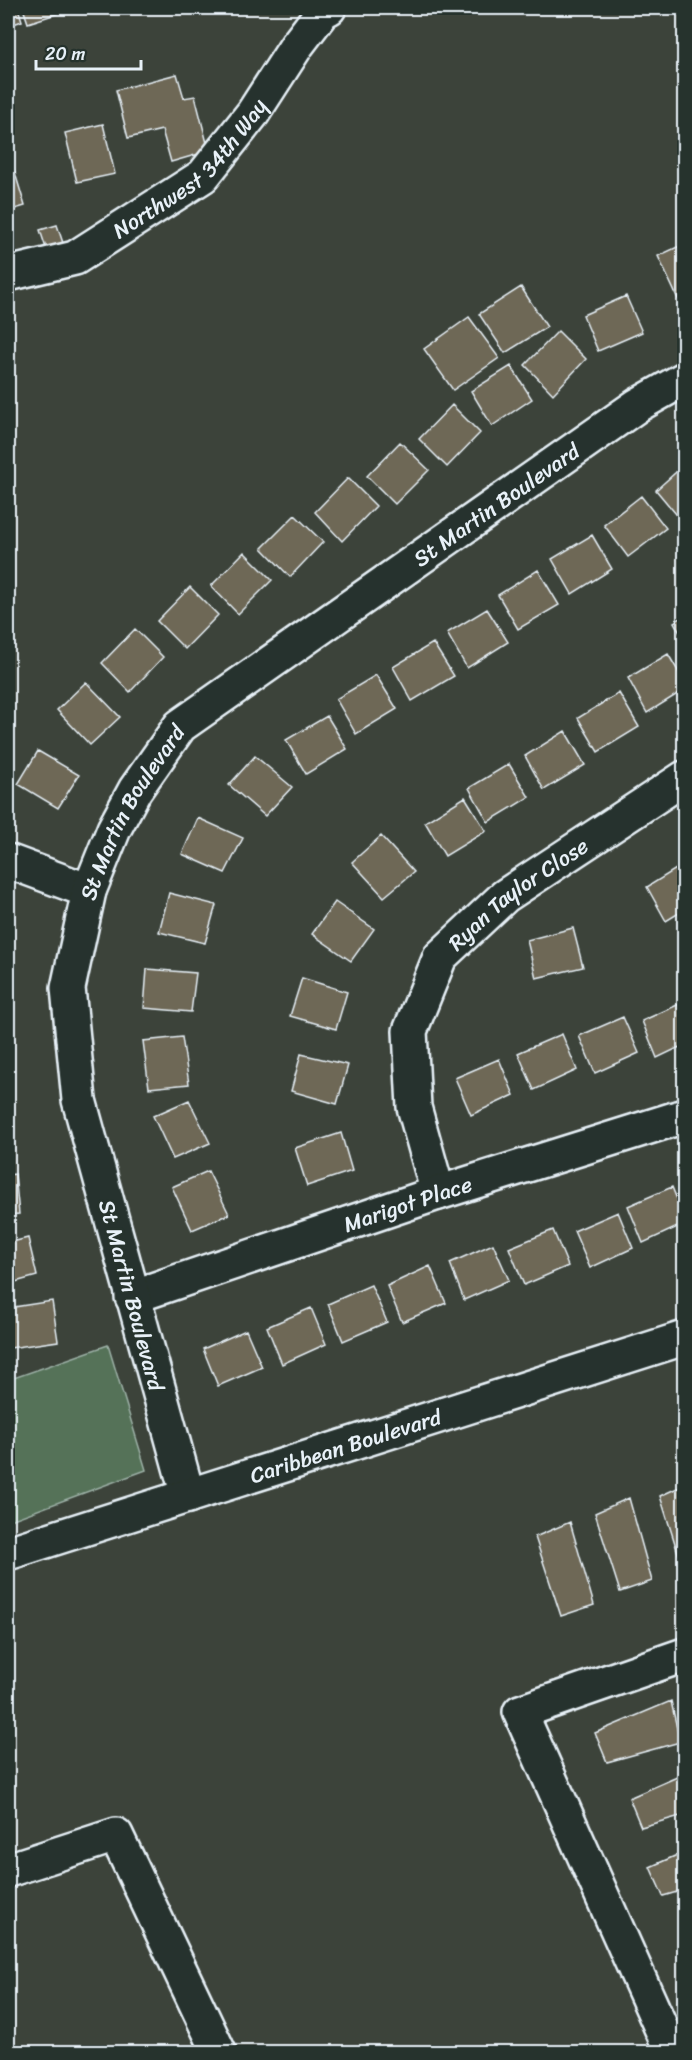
<svg xmlns="http://www.w3.org/2000/svg" width="692" height="2060" viewBox="0 0 692 2060" font-family="Sriracha,sans-serif">
	<style>
		.green { fill: #557259; stroke: #9eb2a8; stroke-width: 1.5 }
		.building { fill: #6e6857; stroke: #e8f1f8; stroke-width: 1.5 }
		.lines { fill: none; stroke-linecap: round; stroke-linejoin: round }
		.minor-casing { stroke: #e8f1f8; stroke-width: 38 }
		.minor { stroke: #26332d; stroke-width: 33 }
		.labels { text-anchor: middle; stroke-width: 5; stroke-linejoin: round; paint-order: stroke }
		.street-label { font-size: 22px; fill: #e8f1f8; stroke: #26332d }
	</style>
	<rect width="100%" height="100%" fill="#3c433a"/>
	<filter id="ink" filterUnits="userSpaceOnUse"><feTurbulence type="fractalNoise" baseFrequency=".0167" numOctaves="2"/><feDisplacementMap in="SourceGraphic" scale="12" xChannelSelector="R" yChannelSelector="G"/><feConvolveMatrix kernelMatrix="1 2 1 2 8 2 1 2 1" color-interpolation-filters="sRGB"/></filter>
	<g filter="url(#ink)">
		<path class="green" d="M108,1345L146,1470L8,1521V1380Z"/>
		<path class="building" d="M8,8H18L22,21L8,26Z
			M23,8H72V9L28,23Z
			M177,74L184,98L195,96L209,151L171,162L162,130L128,138L116,90Z
			M103,124L115,174L77,182L65,133Z
			M9,153L25,206L8,211V154Z
			M57,225L66,252L49,257L40,230Z
			M684,244V296L678,299L658,256Z
			M521,287L547,327L505,353L479,314Z
			M626,296L642,332L598,351L583,315Z
			M469,317L499,358L453,390L424,349Z
			M558,331L586,359L553,394L525,365Z
			M511,366L532,399L492,426L471,391Z
			M452,405L480,433L447,467L419,439Z
			M400,442L429,470L395,504L367,476Z
			M684,465V518L681,520L656,490Z
			M348,478L376,506L342,541L315,512Z
			M641,496L666,528L628,557L604,525Z
			M295,515L323,542L290,577L262,548Z
			M592,535L612,569L572,594L552,559Z
			M244,552L272,580L238,614L211,586Z
			M538,570L559,605L518,629L498,595Z
			M190,587L218,615L185,649L157,621Z
			M487,609L508,642L467,668L447,633Z
			M684,616V640L674,622Z
			M135,629L163,657L130,692L102,663Z
			M433,643L454,676L412,701L393,667Z
			M668,654L684,681V690L647,713L628,678Z
			M376,675L397,709L356,734L336,699Z
			M86,682L120,717L90,745L57,710Z
			M619,693L639,727L598,752L578,718Z
			M327,716L347,749L306,774L286,740Z
			M565,731L585,765L544,790L525,756Z
			M38,751L79,775L58,808L18,784Z
			M255,756L292,787L265,816L229,785Z
			M509,764L529,797L488,822L469,788Z
			M465,797L486,831L445,856L425,822Z
			M198,818L243,838L225,873L182,854Z
			M381,836L414,872L384,897L352,862Z
			M684,864V910L666,921L647,887Z
			M169,893L216,905L205,943L159,932Z
			M335,902L374,929L351,961L312,934Z
			M573,928L583,967L536,978L527,940Z
			M147,969L196,973L191,1012L144,1008Z
			M302,978L347,992L336,1029L290,1016Z
			M684,1002V1045L657,1058L642,1021Z
			M623,1017L639,1053L595,1073L579,1036Z
			M562,1034L577,1070L534,1090L518,1053Z
			M182,1037L189,1084L149,1088L143,1041Z
			M301,1054L348,1065L337,1104L291,1091Z
			M499,1059L514,1095L471,1115L455,1078Z
			M189,1100L210,1143L173,1159L153,1116Z
			M341,1133L352,1171L307,1186L295,1148Z
			M208,1171L229,1214L192,1230L172,1187Z
			M15,1174L19,1214L8,1215V1175Z
			M672,1187L684,1217V1224L643,1243L628,1206Z
			M618,1212L633,1248L590,1268L574,1231Z
			M553,1230L568,1266L524,1285L509,1248Z
			M28,1238L37,1276L8,1284V1243Z
			M493,1244L509,1280L464,1300L450,1263Z
			M430,1266L446,1303L402,1322L387,1286Z
			M371,1285L387,1322L343,1341L328,1304Z
			M52,1301L58,1341L10,1348L8,1308Z
			M311,1308L326,1344L282,1364L267,1327Z
			M246,1330L262,1367L218,1386L203,1349Z
			M684,1485V1572L660,1496Z
			M629,1498L652,1581L620,1592L595,1513Z
			M570,1522L594,1605L561,1616L535,1537Z
			M671,1701L680,1742L607,1762L595,1733Z
			M684,1774V1815L641,1827L629,1798Z
			M684,1852V1890L663,1896L650,1867Z"/>
		<g class="lines">
			<defs>
				<g id="minor">
					<path id="s1" d="M8,274L75,258L203,176L253,113L297,45L323,11L329,8"/>
					<path d="M8,861L89,891"/>
					<path id="s2" d="M438,1193L414,1107L410,1031L440,957L505,896L684,778"/>
					<path id="s3" d="M132,1297L438,1193L684,1116"/>
					<path id="s4" d="M188,1496L79,1100L68,988L89,891L114,829L135,790L180,726L638,405L684,379"/>
					<path id="s5" d="M8,1553L684,1338"/>
					<path d="M8,1870L116,1835L219,2052"/>
					<path d="M672,2052L520,1712L684,1655"/>
				</g>
			</defs>
			<use href="#minor" class="minor-casing"/>
			<use href="#minor" class="minor"/>
		</g>
	</g>
	<g class="labels">
		<g class="street-label">
			<text dy="8" stroke="none"><textPath href="#s1" startOffset="216">Northwest 34th Way</textPath></text>
			<text dy="8" stroke="none"><textPath href="#s4" startOffset="1198">St Martin Boulevard</textPath></text>
			<text dy="8" stroke="none"><textPath href="#s4" startOffset="712">St Martin Boulevard</textPath></text>
			<text dy="8" stroke="none"><textPath href="#s2" startOffset="346">Ryan Taylor Close</textPath></text>
			<text dy="8" stroke="none"><textPath href="#s3" startOffset="291">Marigot Place</textPath></text>
			<text transform="translate(132 1295) rotate(75)" y="8">St Martin Boulevard</text>
			<text dy="8" stroke="none"><textPath href="#s5" startOffset="354">Caribbean Boulevard</textPath></text>
		</g>
	</g>
	<rect width="692" height="2060" fill="none" stroke="#26332d" stroke-width="30"/>
	<rect x="15" y="15" width="662" height="2030" fill="none" stroke="#e8f1f8" stroke-width="2" filter="url(#ink)"/>
	<path d="M36 60v9h105v-9" fill="none" stroke="#e8f1f8" stroke-width="3"/>
	<text x="45" y="60" font-size="18" fill="#e8f1f8" stroke="#26332d" stroke-width="4.5" paint-order="stroke">20 m</text>
</svg>
